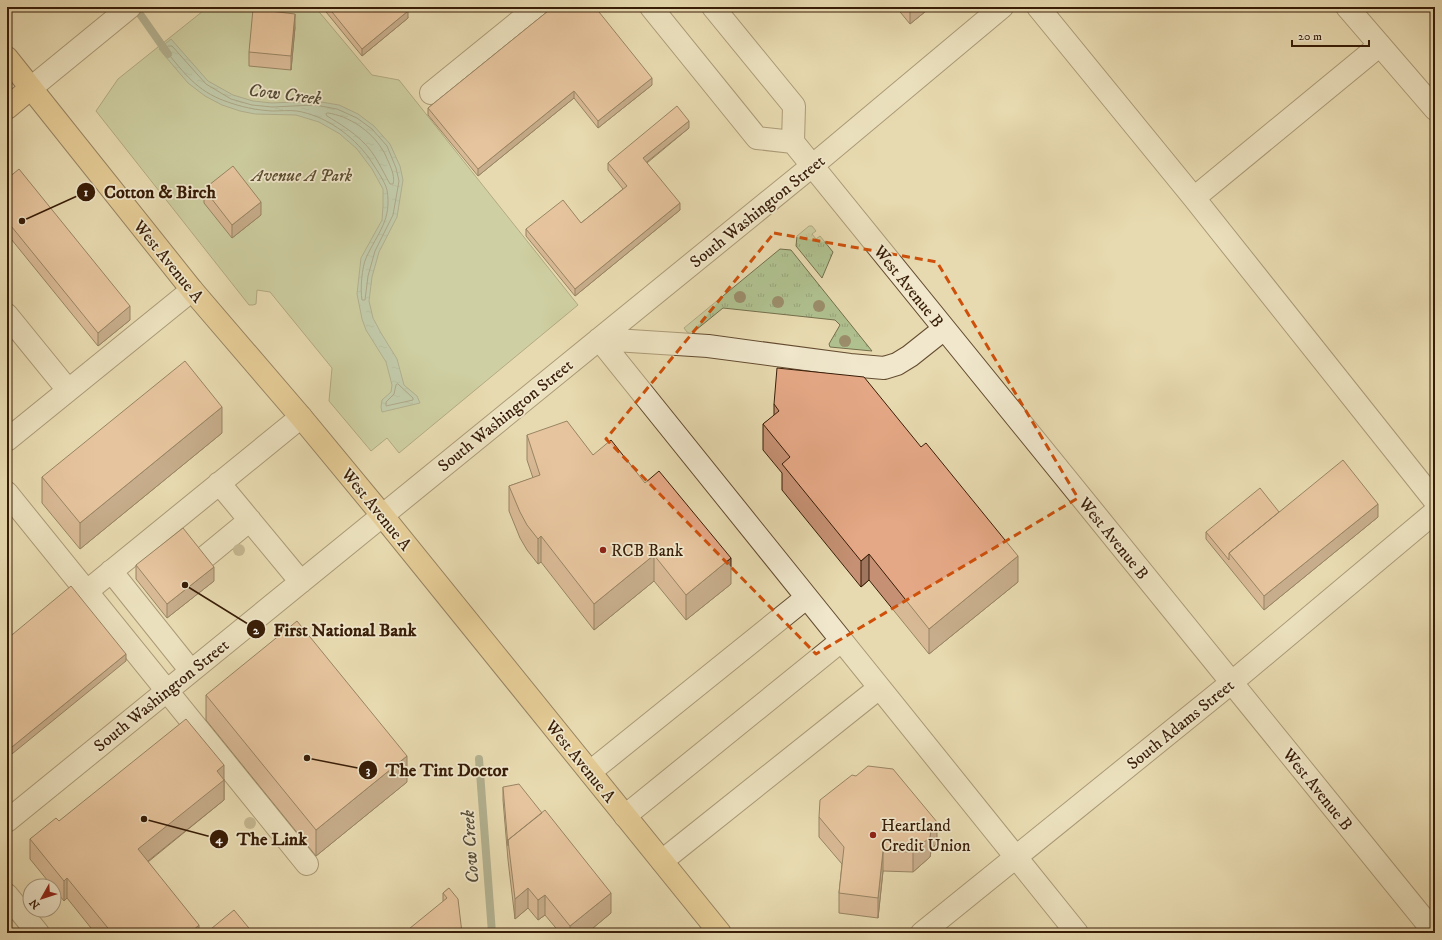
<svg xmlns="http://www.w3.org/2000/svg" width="1442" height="940" viewBox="0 0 1442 940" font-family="'IM FELL DW Pica',serif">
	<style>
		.grass { fill: url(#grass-tufts); stroke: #746f4c }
		.park { fill: #b0c190; stroke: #746f4c }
		.water { fill: url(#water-ripples); stroke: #727c66 }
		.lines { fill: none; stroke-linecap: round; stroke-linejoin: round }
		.shore { stroke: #686c56; stroke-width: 1 }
		.stream { stroke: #727c66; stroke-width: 8 }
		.minor-casing { stroke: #644c31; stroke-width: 24 }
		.major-casing { stroke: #381d07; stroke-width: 24 }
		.minor { stroke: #f0e7cc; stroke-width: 22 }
		.major { stroke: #e4bd78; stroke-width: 22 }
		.tree { fill: #9b8d6a }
		.wall { fill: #c59073; stroke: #381d07 }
		.shaded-wall { fill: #a0765e; stroke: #381d07 }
		.building { fill: #e5a886; stroke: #381d07 }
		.marked { fill: none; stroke: #ce500b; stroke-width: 3; stroke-dasharray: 8 5; stroke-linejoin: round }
		.poi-dot { fill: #8f2418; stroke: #f0e7cc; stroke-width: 1.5 }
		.labels { text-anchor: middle; stroke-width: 3.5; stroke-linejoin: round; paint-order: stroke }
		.park-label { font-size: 17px; font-style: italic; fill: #5c4e30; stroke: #f0e7cc }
		.street-label { font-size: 17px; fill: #381d07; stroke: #f0e7cc }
		.poi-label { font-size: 17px; fill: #381d07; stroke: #f0e7cc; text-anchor: start }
		.water-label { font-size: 18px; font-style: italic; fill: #554c37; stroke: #f0e7cc }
		.leader { fill: none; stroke: #381d07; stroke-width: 1.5 }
		.callout-dot { fill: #381d07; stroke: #f0e7cc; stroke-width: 1.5 }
		.mark-label { font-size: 12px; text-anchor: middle; font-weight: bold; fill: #fff }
		.callout-label { font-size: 18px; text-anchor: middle; font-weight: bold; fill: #381d07; stroke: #f0e7cc; stroke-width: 3.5; stroke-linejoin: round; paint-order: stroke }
	</style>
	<defs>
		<pattern id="grass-tufts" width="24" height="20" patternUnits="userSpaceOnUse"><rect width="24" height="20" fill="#b0c190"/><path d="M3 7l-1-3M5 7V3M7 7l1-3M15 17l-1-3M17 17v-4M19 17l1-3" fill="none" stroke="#98a57b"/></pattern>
		<pattern id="water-ripples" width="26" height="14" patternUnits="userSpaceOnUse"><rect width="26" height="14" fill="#98bba6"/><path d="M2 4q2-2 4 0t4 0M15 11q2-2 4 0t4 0" fill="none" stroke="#84a08d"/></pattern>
	</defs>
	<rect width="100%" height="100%" fill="#e8dab0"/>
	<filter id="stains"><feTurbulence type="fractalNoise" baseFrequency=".005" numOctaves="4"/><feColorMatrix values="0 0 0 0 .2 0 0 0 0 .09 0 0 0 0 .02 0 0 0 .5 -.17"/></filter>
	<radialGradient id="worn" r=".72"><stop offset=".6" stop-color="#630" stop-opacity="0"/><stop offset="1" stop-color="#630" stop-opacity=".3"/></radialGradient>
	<path class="grass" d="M809,226H812L816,231L812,234L816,239L820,236L833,252L822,278L796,246L797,236Z
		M780,249L791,250L872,351L830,347L829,344L840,325L835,320L723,308L691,334L687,332L684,328Z"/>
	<path class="park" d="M208,7H315L372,75L399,80L578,305L399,453L387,438L371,451L329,401L332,368L270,292L257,290L256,304L253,305H249L96,111L118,79Z"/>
	<path class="water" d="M171,39L208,81L233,95L253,101L272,103L315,101L339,105L358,114L374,126L390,144L400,166L403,180L397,217L379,252L372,277L369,301L373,318L381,333L397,359L404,385L417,396L420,403L382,412L381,407L382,400L391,392L392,385L386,362L366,330L362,319L357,294L361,258L382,220L383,206V189L372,169L357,149L340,134L319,122L296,115L255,114L240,111L222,105L205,96L188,83L159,49Z"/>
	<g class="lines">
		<path class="shore" d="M169,46H172L206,84L231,99L252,105L272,107L315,105L337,109L357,118L372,129L387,146L396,168L399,181L393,215L375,251L368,276L365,300H362C360,289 362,267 366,258C378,232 392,220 387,190C385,181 374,166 369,158C352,135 326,116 297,111C289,110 280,111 272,111C256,110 241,107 225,101C197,91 184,73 166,51V48Z
			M328,113C349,116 371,131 382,149C385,153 387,159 389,163C392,170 395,178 393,184H390C382,170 375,153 363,142C352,131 340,124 327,116L326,114Z
			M398,384L413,398V400L386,406V402L394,394L396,385Z"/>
		<path class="stream" d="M135,7L168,54
			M479,759L492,933"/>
		<defs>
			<path id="minor" d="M651,7L757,138L793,142
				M713,7L794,106L793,142L1435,933
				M1038,7L1194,198L1435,501
				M1347,7L1435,109
				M31,88L130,7
				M431,93L537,7
				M1194,198L1380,45
				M7,315L68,390
				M599,339L1077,933
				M599,339L708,346L850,365L884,368L897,364L910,356L944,329
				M7,440L192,290
				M219,483L301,582
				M7,493L307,864
				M199,562L250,520
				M111,571L191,671
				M86,592L301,417
				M590,772L806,598
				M625,816L841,641
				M7,821L812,166L1002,7
				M662,861L879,688
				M7,895L38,933
				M922,933L1231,683L1435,512"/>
			<path id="major" d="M7,58L192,290L301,417L382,515L720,933
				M7,108L31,88"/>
		</defs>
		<use href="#minor" class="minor-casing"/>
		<use href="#major" class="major-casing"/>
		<use href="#minor" class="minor"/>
		<use href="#major" class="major"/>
	</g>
	<g class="tree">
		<circle cx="740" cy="297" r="6"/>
		<circle cx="778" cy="302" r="6"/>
		<circle cx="819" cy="306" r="6"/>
		<circle cx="845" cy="341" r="6"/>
		<circle cx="239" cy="550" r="6"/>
		<circle cx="250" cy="823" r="6"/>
	</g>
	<path class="wall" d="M322,7H405L408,18L362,56Z
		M553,7L652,85L598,128L574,98L478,176L428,115V108Z
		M896,7H931L910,24Z
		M295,27L291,70L249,66V52Z
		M689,128L647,163L680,210L575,296L526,236V229L581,223L623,189L608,170V163Z
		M7,179L130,320L98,346L7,234Z
		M204,189L261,215L232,238L204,203Z
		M774,404L1018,582L929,654L869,580L861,587L782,490V473L763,450V424L774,416Z
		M222,433L80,549L42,503V477Z
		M527,435L593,455L645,483L731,584L686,620L654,581L594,630L541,562L538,564L527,550L520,538L509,511V486L533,478L527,460Z
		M1279,512L1378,517L1264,610L1206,539V532Z
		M136,565L214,581L167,618L136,579Z
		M206,695L407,782L316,856L206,720Z
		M224,779V800L148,862L199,933H95L67,898L64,901L54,889V886H52L30,859V839L59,821Z
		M503,787L611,913L587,933H560L545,915L538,920L528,908L515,919L508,860L503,800Z
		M819,817L937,842L931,851L930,857L913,872L883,871L878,918L839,913V893L842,864L819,837Z
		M449,888L462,933L443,901V893Z"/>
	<path class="shaded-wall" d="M910,7H931L910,24Z
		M408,11V18L362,56V49Z
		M295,14V27L291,70V56Z
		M652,78V85L598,128V121Z
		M574,91V98L478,176V169Z
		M689,121V128L643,165V158Z
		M261,202V215L232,238V225Z
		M680,203V210L575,296V289Z
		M130,306V320L98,346V333Z
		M222,407V433L80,549V523Z
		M1378,504V517L1264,610V596Z
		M541,536V562L538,564V539Z
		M869,554V580L861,587V561Z
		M654,555V581L594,630V604Z
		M1018,556V582L929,654V629Z
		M731,558V584L686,620V595Z
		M214,567V581L167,618V604Z
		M126,654V661L7,758V751Z
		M407,756V782L316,856V830Z
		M224,765V800L138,869V849L217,771Z
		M937,822V842L931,851L930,857L913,872V852Z
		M883,851V871L878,918V898Z
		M67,878V898L64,901V881Z
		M528,888V908L515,919V899Z
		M611,893V913L587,933H570V926Z
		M545,895V915L538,920V900Z
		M199,925V933H190Z"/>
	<path class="building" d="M328,7H405L408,11L362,49Z
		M553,7H595L652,78L598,121L574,91L478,169L428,108Z
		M253,9L295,14L291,56L249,52Z
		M677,106L689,121L643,158L680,203L575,289L526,229L563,200L581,223L627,186L608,163Z
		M233,166L261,202L232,225L204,189Z
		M19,169L130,306L98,333L7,221V179Z
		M185,361L222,407L80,523L42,477Z
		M777,368L864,377L921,447L926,443L1018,556L929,629L869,554L861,561L782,464L790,457L763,424L779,411L774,404Z
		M567,421L593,455L611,440L645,483L659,471L731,558L686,595L654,555L594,604L541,536L538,539L527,525L520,512L509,486L540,475L527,435Z
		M1343,460L1378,504L1264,596L1229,553Z
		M1260,488L1279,512L1229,553V560L1206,532Z
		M183,528L214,567L167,604L136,565Z
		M71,586L126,654L7,751V639Z
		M297,621L407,756L316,830L206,695Z
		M186,719L224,765L217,771L224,780L138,849L199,925L190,933H112L67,878L64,881L30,839L56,818L59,821Z
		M868,766L893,769L937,822L931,831L930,837L913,852L883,851L878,898L839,893L844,847L819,817L820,800L852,775L856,776Z
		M519,784L542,813L508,840V846L503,787Z
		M545,810L611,893L570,926L545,895L538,900L528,888L515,899L508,840Z
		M449,888L458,899L462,933H404L447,898L443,893Z
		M234,910L253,933H206Z"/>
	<path d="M0 0H1442V940H0ZM774,233L937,262L1078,498L816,654L606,439Z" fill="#e8dab0" fill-opacity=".55" fill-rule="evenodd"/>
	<path class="marked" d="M774,233L937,262L1078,498L816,654L606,439Z"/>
	<g class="poi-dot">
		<circle cx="603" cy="550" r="4"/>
		<circle cx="873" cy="835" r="4"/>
	</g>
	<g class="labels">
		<g class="park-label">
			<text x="302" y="181">Avenue A Park</text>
		</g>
		<g class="street-label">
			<text transform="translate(757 211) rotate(-39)" y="6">South Washington Street</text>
			<text transform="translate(169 261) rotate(51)" y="6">West Avenue A</text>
			<text transform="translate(909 286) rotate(51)" y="6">West Avenue B</text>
			<text transform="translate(505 415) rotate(-39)" y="6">South Washington Street</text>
			<text transform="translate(377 509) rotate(51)" y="6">West Avenue A</text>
			<text transform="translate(1114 538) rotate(51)" y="6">West Avenue B</text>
			<text transform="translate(161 695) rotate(-39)" y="6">South Washington Street</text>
			<text transform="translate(1180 724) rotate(-39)" y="6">South Adams Street</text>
			<text transform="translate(581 761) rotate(51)" y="6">West Avenue A</text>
			<text transform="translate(1318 789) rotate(51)" y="6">West Avenue B</text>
		</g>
		<g class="poi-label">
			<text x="611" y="556">RCB Bank</text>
			<text x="881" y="831">Heartland<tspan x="881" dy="20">Credit Union</tspan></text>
		</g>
		<g class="water-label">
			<text transform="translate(285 94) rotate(7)" y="6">Cow Creek</text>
			<text transform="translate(470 847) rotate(-94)" y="6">Cow Creek</text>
		</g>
	</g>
	<path class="leader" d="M22 221L86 192M185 585L256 629M307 758L368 770M144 819L219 839"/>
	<g class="callout-dot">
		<circle cx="22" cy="221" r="4"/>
		<circle cx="185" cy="585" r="4"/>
		<circle cx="307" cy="758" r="4"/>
		<circle cx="144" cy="819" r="4"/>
		<circle cx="86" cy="192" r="10"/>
		<circle cx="256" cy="629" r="10"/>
		<circle cx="368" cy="770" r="10"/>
		<circle cx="219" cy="839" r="10"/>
	</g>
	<g class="mark-label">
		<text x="86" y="196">1</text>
		<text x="256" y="634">2</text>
		<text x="368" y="774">3</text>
		<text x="219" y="843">4</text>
	</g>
	<g class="callout-label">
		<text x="160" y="198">Cotton &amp; Birch</text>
		<text x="345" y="636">First National Bank</text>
		<text x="447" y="776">The Tint Doctor</text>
		<text x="272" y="845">The Link</text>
	</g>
	<rect width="1442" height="940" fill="none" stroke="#e8dab0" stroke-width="24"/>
	<rect x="8" y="8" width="1426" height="924" fill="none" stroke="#381d07" stroke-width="2"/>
	<rect x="12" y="12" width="1418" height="916" fill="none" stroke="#381d07"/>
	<g transform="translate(42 898) rotate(231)"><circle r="19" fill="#f0e7cc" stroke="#a6967d"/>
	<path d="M0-3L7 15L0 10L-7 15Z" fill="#8f2418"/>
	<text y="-6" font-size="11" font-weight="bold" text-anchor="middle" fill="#381d07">N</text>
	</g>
	<path d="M1292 40v6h77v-6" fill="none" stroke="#381d07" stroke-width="2"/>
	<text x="1298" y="40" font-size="12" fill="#381d07" stroke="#f0e7cc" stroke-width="3" paint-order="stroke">20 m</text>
	<rect width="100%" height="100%" filter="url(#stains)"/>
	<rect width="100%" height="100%" fill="url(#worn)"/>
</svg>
